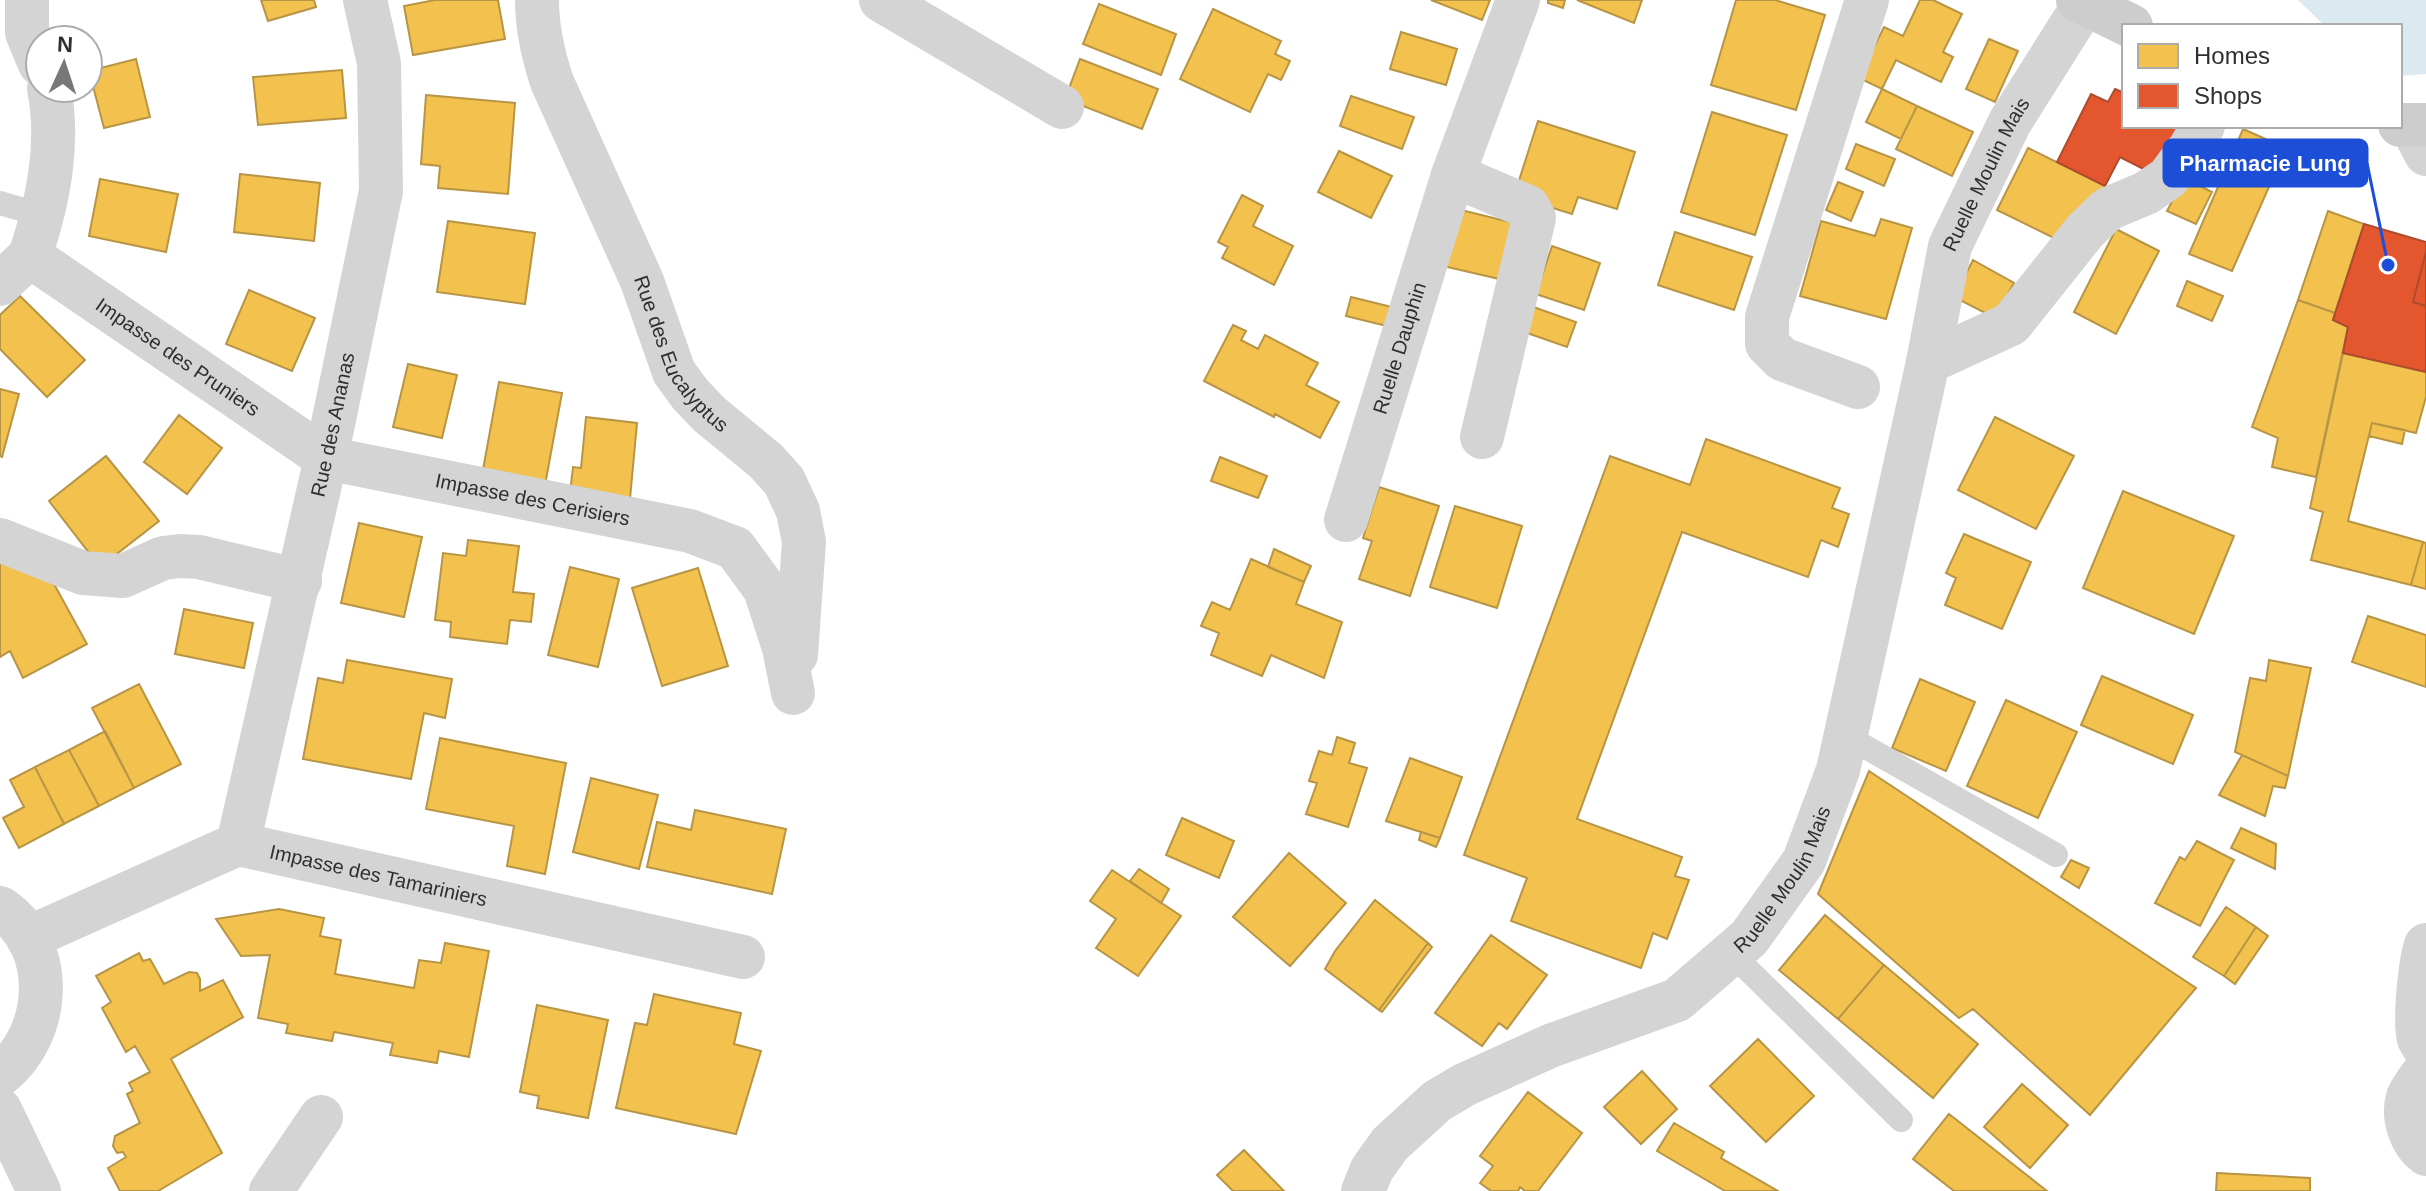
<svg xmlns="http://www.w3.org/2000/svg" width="2426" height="1191" viewBox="0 0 2426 1191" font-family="Helvetica,sans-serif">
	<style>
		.water { fill: #dbe9f0 }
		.pier { fill: #fff }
		.homes { fill: #f2c14e; stroke: #b89545; stroke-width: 2 }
		.shops { fill: #e4572e; stroke: #ae4b2e; stroke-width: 2 }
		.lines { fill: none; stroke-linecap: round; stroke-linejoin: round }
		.lane { stroke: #d4d4d4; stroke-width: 24 }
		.street { stroke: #d4d4d4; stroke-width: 44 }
		.secondary { stroke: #cdcdcd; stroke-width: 44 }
		.labels { text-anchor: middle; stroke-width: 8; stroke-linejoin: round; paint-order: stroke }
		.street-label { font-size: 20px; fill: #2f2f2f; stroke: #fff }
		.leader { fill: none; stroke: #1d4ed8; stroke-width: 3 }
		.callout-dot { fill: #1d4ed8; stroke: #fff; stroke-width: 3 }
		.callout { fill: #1d4ed8; stroke: #1d4ed8; stroke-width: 3 }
		.callout-label { font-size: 22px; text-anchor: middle; font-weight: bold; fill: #fff }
	</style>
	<rect width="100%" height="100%" fill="#fff"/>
	<path class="water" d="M2298,0H2426V113L2400,93V26H2325Z"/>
	<path class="pier" d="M2426,74V117L2400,98V76Z"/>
	<path class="homes" d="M261,0H314L316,7L268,21Z
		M435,0H498L505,39L413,55L404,6Z
		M1431,0H1490L1482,20Z
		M1548,0H1565L1563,8L1548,3Z
		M1577,0H1642L1634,23Z
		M1736,0H1775L1825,15L1796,110L1711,85Z
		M1920,0H1933L1962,14L1943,52L1953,57L1941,82L1896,60L1882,89L1859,78L1884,27L1903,36Z
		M1099,4L1176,34L1161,75L1083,44Z
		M1213,9L1281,41L1275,54L1290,61L1281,80L1268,74L1250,112L1180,79Z
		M1401,32L1457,49L1446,85L1390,69Z
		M1989,39L2018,51L1995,102L1966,89Z
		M136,59L150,117L104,128L89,71Z
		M1080,59L1158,89L1142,129L1065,99Z
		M342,70L346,118L258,125L253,77Z
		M1882,89L1917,106L1901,139L1866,122Z
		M426,95L515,103L508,194L438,188L440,166L421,164Z
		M1351,96L1414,117L1402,149L1340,126Z
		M1917,106L1973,132L1952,176L1896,149Z
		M1712,112L1787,135L1755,235L1681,212Z
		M1538,121L1635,152L1617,209L1578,197L1572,214L1514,196Z
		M2243,129L2286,148L2232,271L2189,254Z
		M1856,144L1895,159L1884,186L1846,169Z
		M2028,148L2105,186L2095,206L2064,243L1997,210Z
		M1339,151L1392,176L1371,218L1318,192Z
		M240,174L320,183L314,241L234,232Z
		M2184,178L2212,192L2196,224L2167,211Z
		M100,179L178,194L166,252L89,236Z
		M1838,182L1863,192L1851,221L1826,210Z
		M1242,195L1263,206L1253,226L1293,246L1274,285L1222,258L1228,247L1218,242Z
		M1457,209L1522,225L1508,281L1443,266Z
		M2328,211L2364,224L2335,313L2298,300Z
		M1881,219L1912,228L1886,319L1800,296L1821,221L1875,236Z
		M448,221L535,233L525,304L437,292Z
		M2116,229L2159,251L2116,334L2074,312Z
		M1675,232L1752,257L1734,310L1658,285Z
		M1552,246L1600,263L1584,310L1536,294Z
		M1973,260L2014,283L1995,318L1954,297Z
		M2187,281L2223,296L2212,321L2177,306Z
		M249,290L315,318L292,371L226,344Z
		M20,296L85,360L47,397L0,349V315Z
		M1351,297L1400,309L1395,328L1346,316Z
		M2298,300L2335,313L2333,320L2348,327L2316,477L2272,467L2278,438L2252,427Z
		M1525,304L1576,322L1567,347L1516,329Z
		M1233,325L1246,331L1241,340L1258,349L1265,335L1318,363L1306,385L1339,402L1320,438L1275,414L1274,417L1204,381Z
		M2343,353L2426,372V397L2416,433L2372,423L2348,521L2423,542L2411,585L2311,560L2323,512L2310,508Z
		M408,364L457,375L442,438L393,427Z
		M499,382L562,393L545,485L482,475Z
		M0,389L19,394L2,457L0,456Z
		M179,415L222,448L187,494L144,462Z
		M586,417L637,423L630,499L570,493L573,467L581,468Z
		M1995,417L2074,456L2036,529L1958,490Z
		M2372,423L2405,430L2402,444L2369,436Z
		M1706,439L1840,488L1832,508L1849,514L1838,547L1821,540L1808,577L1682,532L1577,819L1682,857L1675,876L1689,880L1667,939L1653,933L1641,968L1511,921L1527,878L1464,855L1610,456L1690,485Z
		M106,456L159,521L100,567L49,501Z
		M1220,457L1267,476L1258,498L1211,481Z
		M1379,487L1439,506L1410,596L1359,579L1372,541L1363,538Z
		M2123,491L2234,536L2194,634L2083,588Z
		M1455,506L1522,526L1497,608L1430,587Z
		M359,523L422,537L404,617L341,603Z
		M1964,534L2031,562L2002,629L1945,605L1956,578L1946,573Z
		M468,540L519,546L513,592L534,594L531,622L510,620L507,644L450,637L451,622L435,620L443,553L466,556Z
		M2423,542L2426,543V589L2411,585Z
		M0,549L48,573L87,644L23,678L10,651L0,657Z
		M1274,549L1311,566L1304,582L1268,567Z
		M1251,559L1304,582L1296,604L1342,622L1324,678L1271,655L1262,676L1211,655L1219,633L1201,626L1212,602L1230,610Z
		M570,567L619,579L598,667L548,655Z
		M698,568L728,666L662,686L632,588Z
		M184,609L253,623L244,668L175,654Z
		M2368,616L2426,635V687L2352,662Z
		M347,660L452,679L445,718L424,713L411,779L303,759L318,678L343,683Z
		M2269,660L2311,668L2288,776L2235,752L2250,678L2266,681Z
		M2102,676L2193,715L2173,764L2081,725Z
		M1920,679L1975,702L1946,771L1892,748Z
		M139,684L181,764L134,788L92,708Z
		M2006,700L2077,732L2038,818L1967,786Z
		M105,731L134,788L99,806L69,750Z
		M1337,737L1355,743L1349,763L1367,768L1348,827L1306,814L1317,783L1309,781L1319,751L1332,755Z
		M440,738L566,763L545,874L507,866L514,826L426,809Z
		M69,750L99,806L64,824L35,767Z
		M2242,755L2288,776L2285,788L2273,786L2265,816L2219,795Z
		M1410,758L1462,777L1440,838L1386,821Z
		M35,767L64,824L19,848L3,818L24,807L10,780Z
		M1869,771L2196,988L2090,1115L1973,1009L1959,1018L1818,894Z
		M591,778L658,795L639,869L573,852Z
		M695,810L786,829L772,894L647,867L657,822L691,830Z
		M1182,818L1234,841L1219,878L1166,855Z
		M2241,828L2276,844L2275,869L2231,848Z
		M1421,832L1440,838L1436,847L1419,840Z
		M2197,841L2234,860L2200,926L2155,903L2180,857L2185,860Z
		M1289,853L1346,903L1290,966L1233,917Z
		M2071,860L2089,868L2079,888L2061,877Z
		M1139,869L1169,889L1161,903L1130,881Z
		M1112,870L1181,916L1138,976L1096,948L1116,919L1090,901Z
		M1375,900L1428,943L1379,1010L1325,969L1335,951Z
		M2226,907L2256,927L2224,976L2193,957Z
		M279,909L324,918L320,936L341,940L335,974L414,988L419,960L441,963L445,943L489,951L469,1057L439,1051L437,1063L390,1055L393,1043L334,1032L332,1041L286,1033L288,1024L258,1018L270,955L241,956L216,919Z
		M1825,915L1884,965L1838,1019L1779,970Z
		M2256,927L2268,936L2235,984L2224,976Z
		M1491,935L1547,975L1507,1029L1499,1023L1482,1046L1435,1013Z
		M1428,943L1432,947L1382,1012L1379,1010Z
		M139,953L143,961L150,959L164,984L189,972L197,973L200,979V991L223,980L243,1017L171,1059L222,1153L158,1191H120L108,1168L126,1157L123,1152L117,1153L113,1146L115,1136L140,1123L127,1094L133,1091L129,1083L150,1072L135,1046L126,1052L102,1008L111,1002L96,976Z
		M1884,965L1978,1044L1933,1098L1838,1019Z
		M654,994L741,1013L734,1044L761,1051L736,1134L616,1108L635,1023L647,1025Z
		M537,1005L608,1020L588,1118L537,1108L539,1096L520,1092Z
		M1758,1039L1814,1096L1766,1142L1710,1086Z
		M1642,1071L1677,1109L1641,1144L1604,1107Z
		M2022,1084L2068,1125L2030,1168L1984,1127Z
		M1528,1092L1582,1133L1538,1191H1525L1520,1187L1518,1191H1491L1480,1183L1493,1166L1480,1156Z
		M1949,1114L2047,1191H1954L1913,1159Z
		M1674,1123L1724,1152L1721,1158L1778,1191H1725L1657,1151Z
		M1244,1150L1284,1191H1233L1217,1175Z
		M2217,1173L2310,1178V1191H2216Z"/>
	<path class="shops" d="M2115,89L2124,93V126H2182L2157,176L2120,157L2105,186L2057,162L2091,94L2108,102Z
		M2364,224L2426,242V252L2413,302L2426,306V372L2343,353L2348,327L2333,320Z
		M2426,252V306L2413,302Z"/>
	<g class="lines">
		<path class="lane" d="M0,203L44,216
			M1846,736L2056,855
			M1732,954L1901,1120"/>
		<g class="street">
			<path d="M27,0V33L40,64"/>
			<path id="s1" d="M537,0C537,29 543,55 552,82L642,281L674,372L690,394L709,414L766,461L784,481L798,511L804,542L796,655"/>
			<path d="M881,0L1062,107"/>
			<path id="s2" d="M49,88C60,145 48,202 30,256L326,458L690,531L735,548L765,589L784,648L793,693"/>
			<path d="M2411,125L2426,154"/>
			<path d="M0,284L30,256"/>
			<path d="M1928,362L2011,324L2085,231L2108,209L2146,193L2168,178L2190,148L2203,126"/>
			<path d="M1858,387L1782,359L1767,344V317L1867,0"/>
			<path d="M1482,437L1534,218L1528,207L1453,175L1518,0"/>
			<path id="s3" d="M1346,520L1453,175"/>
			<path d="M0,540L83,573L123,576L163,558L180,556L199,557L300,581"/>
			<path id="s4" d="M238,844L326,458L381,191L379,63L365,0"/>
			<path d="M0,908C58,946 51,1035 0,1075"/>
			<path id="s5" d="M28,938L238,844L743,957"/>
			<path d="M2426,945C2420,962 2414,1023 2419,1039C2421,1043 2424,1047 2426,1051"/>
			<path d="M2426,1070C2420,1078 2412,1087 2408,1097C2402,1116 2410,1142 2426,1154"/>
			<path d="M0,1110L39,1191"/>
			<path d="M271,1191L321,1117"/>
			<path id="s6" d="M1363,1191L1372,1169L1390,1144L1437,1101L1464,1085L1550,1046L1677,1000L1749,938L1804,861L1838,770L1928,362L1950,246L2010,122L2085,3"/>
		</g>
		<path class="secondary" d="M2078,0L2131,26
			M2400,125H2426"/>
	</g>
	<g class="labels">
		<g class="street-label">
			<text dy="7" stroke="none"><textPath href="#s6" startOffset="1282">Ruelle Moulin Mais</textPath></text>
			<text dy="7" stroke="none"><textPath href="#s3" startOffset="180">Ruelle Dauphin</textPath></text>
			<text dy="7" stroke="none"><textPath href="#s1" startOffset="386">Rue des Eucalyptus</textPath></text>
			<text dy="7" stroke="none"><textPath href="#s2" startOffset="350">Impasse des Pruniers</textPath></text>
			<text dy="7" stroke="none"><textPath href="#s4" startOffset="430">Rue des Ananas</textPath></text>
			<text dy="7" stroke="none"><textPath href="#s2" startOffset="740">Impasse des Cerisiers</textPath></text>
			<text dy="7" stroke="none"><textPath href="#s5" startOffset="374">Impasse des Tamariniers</textPath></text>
			<text dy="7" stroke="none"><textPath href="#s6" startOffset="542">Ruelle Moulin Mais</textPath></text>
		</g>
	</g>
	<path class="leader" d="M2388 265L2367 163"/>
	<circle class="callout-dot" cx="2388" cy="265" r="8"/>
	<rect class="callout" x="2164" y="140" width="203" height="46" rx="8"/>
	<g class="callout-label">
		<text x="2265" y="171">Pharmacie Lung</text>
	</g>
	<rect x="2122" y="24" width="280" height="104" fill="#ffffff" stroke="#acacac" stroke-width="2"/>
	<rect x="2138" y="44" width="40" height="24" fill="#f2c14e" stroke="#acacac" stroke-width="2"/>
	<text x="2194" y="64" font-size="24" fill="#2f2f2f">Homes</text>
	<rect x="2138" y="84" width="40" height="24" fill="#e4572e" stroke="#acacac" stroke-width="2"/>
	<text x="2194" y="104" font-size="24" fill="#2f2f2f">Shops</text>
	<g transform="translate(64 64) rotate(3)"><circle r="38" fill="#ffffff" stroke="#acacac" stroke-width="2"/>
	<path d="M0-6L14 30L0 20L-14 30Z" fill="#787878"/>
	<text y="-12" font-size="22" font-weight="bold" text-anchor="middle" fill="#2f2f2f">N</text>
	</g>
</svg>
